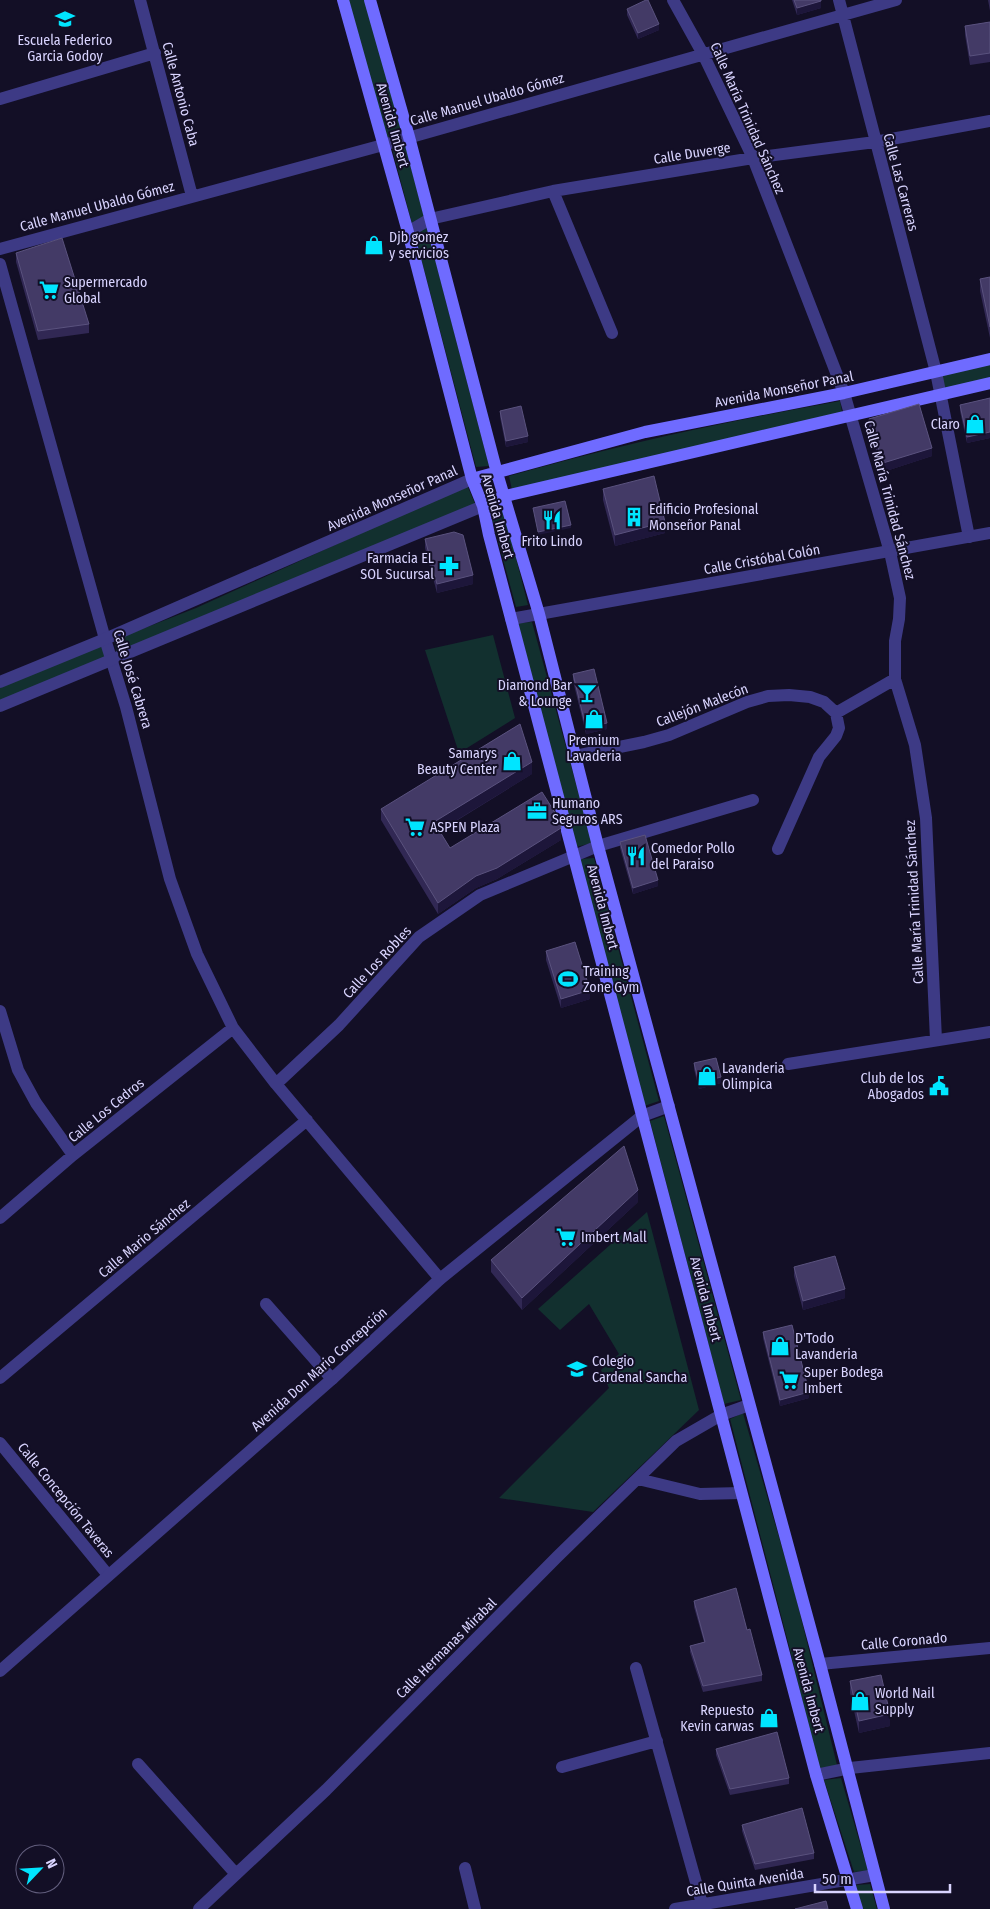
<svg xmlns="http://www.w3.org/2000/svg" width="990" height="1909" viewBox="0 0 990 1909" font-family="'Fira Sans Condensed',sans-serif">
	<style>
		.green { fill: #12302f }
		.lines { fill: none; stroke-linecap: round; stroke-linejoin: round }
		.minor { stroke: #3d3a85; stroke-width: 12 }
		.tertiary { stroke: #3d3a85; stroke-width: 12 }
		.secondary { stroke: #6f6bff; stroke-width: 12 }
		.wall { fill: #312854 }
		.shaded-wall { fill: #1d163a }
		.building { fill: #433a66; stroke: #5a527e }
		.labels { text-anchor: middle; stroke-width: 4; stroke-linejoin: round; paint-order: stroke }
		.poi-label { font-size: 14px; fill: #d9d4ff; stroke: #130f26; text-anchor: start }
		.street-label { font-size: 14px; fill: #d9d4ff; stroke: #130f26 }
	</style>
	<rect width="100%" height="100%" fill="#130f26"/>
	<path class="green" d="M348,0H366L403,131L385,139Z
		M405,144L489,466L476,467L392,148Z
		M990,364V378L944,390L941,375Z
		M840,401L842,412L512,490L509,476C618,445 728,421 840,401Z
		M467,485L476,506L117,654L114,640L196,608Z
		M504,511L528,605L516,607L490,512Z
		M532,622L592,843L576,847L518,623Z
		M493,635L515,718L459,753L425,650Z
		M102,645L105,659L0,703V686Z
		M594,858L659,1101L644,1106L580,859Z
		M664,1116L741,1400L724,1404L650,1121Z
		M647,1212L699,1410L593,1512L499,1498L609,1388L601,1370L619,1354L589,1304L560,1330L538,1309Z
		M743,1413L794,1589L837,1765L819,1769L789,1646L730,1419Z
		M841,1778L868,1871L854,1872L824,1780Z
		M870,1884L877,1909H862L856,1885Z"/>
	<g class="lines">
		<path class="minor" d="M140,0L192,196
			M673,0L703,54L753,158L844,393L890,552L900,598L899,619L895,641V679L915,745L926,818L936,1040
			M839,0L936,372L969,537
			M0,99L155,53
			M553,191L612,333
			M408,232L430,219L553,191L753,158L875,142L990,121
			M0,249L383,145L896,0
			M0,264L105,639L126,707L170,879L197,954L233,1028L276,1084L440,1279
			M836,713L895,679
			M575,756L644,742L669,735L747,702L768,696L789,695L810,697L824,702L836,713L839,728L836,736L819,757L778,849
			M0,1011L18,1070L36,1103L73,1155
			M788,1064L990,1032
			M276,1084L339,1025L419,937L480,895L598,846L753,800
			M0,1218L73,1155L233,1028
			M266,1304L332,1379
			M0,1378L307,1120
			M0,1443L108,1575
			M638,1479L700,1494L741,1493
			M820,1664L990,1648
			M636,1668L702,1904
			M138,1764L235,1873
			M562,1767L657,1741
			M816,1775L850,1768L990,1753
			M465,1868L475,1909
			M199,1909L326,1790L557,1557L676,1441L721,1415L749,1405
			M675,1909L875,1875"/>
		<path class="tertiary" d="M511,619L990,533
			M0,682L105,639L472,479
			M0,706L483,506
			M0,1671L332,1379L440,1279L642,1116L669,1106"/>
		<path class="secondary" d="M343,0L408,232L472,479L483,506L489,535L816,1775L857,1909
			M370,0L409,137L497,473L539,614L598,846L820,1664L884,1909
			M472,479L645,432L844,393L990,359
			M483,506L505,496L990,383"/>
	</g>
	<path class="wall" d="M792,0H821V8L797,15Z
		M988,0H990V11Z
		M627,9L659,30L638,39L627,15Z
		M990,22V62L970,65L965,35V26Z
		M16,253L89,324V333L38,340L16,262Z
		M990,277V338L980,291V279Z
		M990,398V438L967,443L960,411V405Z
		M500,411L528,442L506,447L500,417Z
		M869,419L932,456L883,472L869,428Z
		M603,489L665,533L615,546L603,500Z
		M425,539L473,584L437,593L425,548Z
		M573,674L607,729L586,734L573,681Z
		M532,774L440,831L450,848L561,840L497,879L476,888L438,914L381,820V809Z
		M620,842L658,886L633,894L620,848Z
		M546,951L590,999L561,1008L546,960Z
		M694,1063L721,1083L699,1089L694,1069Z
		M638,1202L522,1310L491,1272V1260Z
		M794,1267L845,1298L803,1310L794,1276Z
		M763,1332L809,1398L780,1406L763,1338Z
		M694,1601L747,1630L762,1675V1681L703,1692L690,1652V1646L704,1642L694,1607Z
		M850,1681L890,1726L859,1733L850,1693Z
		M716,1749L789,1778V1784L730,1795L716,1755Z
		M742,1825L814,1853V1859L755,1870L742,1831Z"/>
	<path class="shaded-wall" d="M821,1V8L797,15V8Z
		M659,24V30L638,39V33Z
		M990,432V438L967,443V437Z
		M528,436V442L506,447V441Z
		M932,448V456L883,472V463Z
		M665,522V533L615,546V535Z
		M571,525V528L538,535V532Z
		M473,575V584L437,593V584Z
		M607,723V729L586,734V728Z
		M532,762V774L434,834V822Z
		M561,828V840L497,879L476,888L438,914V903L476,876Z
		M658,880V886L633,894V888Z
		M590,990V999L561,1008V999Z
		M721,1077V1083L699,1089V1083Z
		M638,1190V1202L522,1310V1298Z
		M845,1289V1298L803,1310V1301Z
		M809,1392V1398L780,1406V1400Z
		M890,1714V1726L859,1733V1721Z"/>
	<path class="building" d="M646,0H648L659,24L638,33L627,9Z
		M794,0H821V1L797,8Z
		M990,22V53L970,56L965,26Z
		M62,238L89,324L38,331L16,253Z
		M990,277V327L980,279Z
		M990,398V432L967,437L960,405Z
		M919,404L932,448L883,463L869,419Z
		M521,406L528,436L506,441L500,411Z
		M654,476L665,522L615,535L603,489Z
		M565,501L571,525L538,532L533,508Z
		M454,532L463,535L473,575L437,584L425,539Z
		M594,669L607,723L586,728L573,674Z
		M520,724L532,762L434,822L450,848L542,792L559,819L561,828L497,868L476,876L438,903L381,809Z
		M645,835L658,880L633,888L620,842Z
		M575,942L590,990L561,999L546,951Z
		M716,1058L721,1077L699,1083L694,1063Z
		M624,1146L638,1190L522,1298L491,1260Z
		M835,1256L845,1289L803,1301L794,1267Z
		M792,1325L809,1392L780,1400L763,1332Z
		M736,1588L747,1630L750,1629L762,1675L703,1686L690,1646L705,1642L694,1601Z
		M881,1675L890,1714L859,1721L850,1681Z
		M777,1732L789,1778L730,1789L716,1749Z
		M802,1808L814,1853L755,1864L742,1825Z
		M826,1901L828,1909H795Z"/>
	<defs>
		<symbol id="school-bare" viewBox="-9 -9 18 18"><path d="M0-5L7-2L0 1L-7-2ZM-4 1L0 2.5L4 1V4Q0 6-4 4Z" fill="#00e5ff" stroke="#130f26" stroke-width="2.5" paint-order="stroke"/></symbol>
		<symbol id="shop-bare" viewBox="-9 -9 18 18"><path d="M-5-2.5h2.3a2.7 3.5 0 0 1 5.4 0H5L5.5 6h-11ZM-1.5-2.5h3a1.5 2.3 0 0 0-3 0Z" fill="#00e5ff" stroke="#130f26" stroke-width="2.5" paint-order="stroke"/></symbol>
		<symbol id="supermarket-bare" viewBox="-9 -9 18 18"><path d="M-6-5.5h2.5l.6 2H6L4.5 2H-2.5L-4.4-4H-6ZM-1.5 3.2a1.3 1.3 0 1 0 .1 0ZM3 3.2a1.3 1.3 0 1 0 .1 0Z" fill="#00e5ff" stroke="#130f26" stroke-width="2.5" paint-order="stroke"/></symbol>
		<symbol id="building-bare" viewBox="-9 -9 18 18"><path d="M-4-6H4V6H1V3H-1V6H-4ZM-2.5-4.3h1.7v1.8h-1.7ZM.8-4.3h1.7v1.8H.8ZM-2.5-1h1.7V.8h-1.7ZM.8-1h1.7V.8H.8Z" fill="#00e5ff" stroke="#130f26" stroke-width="2.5" paint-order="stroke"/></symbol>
		<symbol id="restaurant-bare" viewBox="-9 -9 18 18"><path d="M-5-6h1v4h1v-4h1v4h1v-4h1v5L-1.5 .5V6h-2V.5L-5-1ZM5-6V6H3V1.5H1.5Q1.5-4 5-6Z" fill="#00e5ff" stroke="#130f26" stroke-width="2.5" paint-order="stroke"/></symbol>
		<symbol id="pharmacy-bare" viewBox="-9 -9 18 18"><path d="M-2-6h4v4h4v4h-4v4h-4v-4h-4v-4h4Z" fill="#00e5ff" stroke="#130f26" stroke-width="2.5" paint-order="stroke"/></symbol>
		<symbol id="bar-bare" viewBox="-9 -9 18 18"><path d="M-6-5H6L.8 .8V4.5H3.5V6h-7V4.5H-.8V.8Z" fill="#00e5ff" stroke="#130f26" stroke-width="2.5" paint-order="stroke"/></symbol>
		<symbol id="office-bare" viewBox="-9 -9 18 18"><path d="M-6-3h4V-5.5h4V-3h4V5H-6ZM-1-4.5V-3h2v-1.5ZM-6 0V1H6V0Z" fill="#00e5ff" stroke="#130f26" stroke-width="2.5" paint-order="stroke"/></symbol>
		<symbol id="stadium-bare" viewBox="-9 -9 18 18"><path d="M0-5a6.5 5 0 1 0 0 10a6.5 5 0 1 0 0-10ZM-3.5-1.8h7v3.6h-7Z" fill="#00e5ff" stroke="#130f26" stroke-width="2.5" paint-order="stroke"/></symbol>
		<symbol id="civic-bare" viewBox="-9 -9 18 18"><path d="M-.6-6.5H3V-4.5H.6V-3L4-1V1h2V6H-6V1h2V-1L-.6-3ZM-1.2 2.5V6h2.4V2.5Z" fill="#00e5ff" stroke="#130f26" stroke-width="2.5" paint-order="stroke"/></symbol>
	</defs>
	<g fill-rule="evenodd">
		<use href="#school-bare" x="51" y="5" width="28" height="28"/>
		<use href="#shop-bare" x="360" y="231" width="28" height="28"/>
		<use href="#supermarket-bare" x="35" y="276" width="28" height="28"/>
		<use href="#shop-bare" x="961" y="410" width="28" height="28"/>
		<use href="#building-bare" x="620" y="503" width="28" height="28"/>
		<use href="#restaurant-bare" x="538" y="506" width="28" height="28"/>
		<use href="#pharmacy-bare" x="435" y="552" width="28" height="28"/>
		<use href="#bar-bare" x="573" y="679" width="28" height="28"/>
		<use href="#shop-bare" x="580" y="705" width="28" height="28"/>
		<use href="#shop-bare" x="498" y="747" width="28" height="28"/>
		<use href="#office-bare" x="523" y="797" width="28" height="28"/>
		<use href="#supermarket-bare" x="401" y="813" width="28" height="28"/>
		<use href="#restaurant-bare" x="622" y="842" width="28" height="28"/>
		<use href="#stadium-bare" x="554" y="965" width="28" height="28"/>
		<use href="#shop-bare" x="693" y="1062" width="28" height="28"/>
		<use href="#civic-bare" x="925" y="1072" width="28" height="28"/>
		<use href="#supermarket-bare" x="552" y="1223" width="28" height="28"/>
		<use href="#shop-bare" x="766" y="1332" width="28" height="28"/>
		<use href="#school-bare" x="563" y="1355" width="28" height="28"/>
		<use href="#supermarket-bare" x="775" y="1366" width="28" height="28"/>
		<use href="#shop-bare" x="846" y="1687" width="28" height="28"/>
		<use href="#shop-bare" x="755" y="1704" width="28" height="28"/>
	</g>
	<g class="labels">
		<g class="poi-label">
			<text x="65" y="45" text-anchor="middle">Escuela Federico<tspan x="65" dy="16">Garcia Godoy</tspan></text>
			<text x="389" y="242">Djb gomez<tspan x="389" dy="16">y servicios</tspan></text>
			<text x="64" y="287">Supermercado<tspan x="64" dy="16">Global</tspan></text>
			<text x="960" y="429" text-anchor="end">Claro</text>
			<text x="649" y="514">Edificio Profesional<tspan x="649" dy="16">Monseñor Panal</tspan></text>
			<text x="552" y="546" text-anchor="middle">Frito Lindo</text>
			<text x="434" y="563" text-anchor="end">Farmacia EL<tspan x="434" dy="16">SOL Sucursal</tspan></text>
			<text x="572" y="690" text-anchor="end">Diamond Bar<tspan x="572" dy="16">&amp; Lounge</tspan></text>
			<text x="594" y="745" text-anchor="middle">Premium<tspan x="594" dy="16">Lavaderia</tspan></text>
			<text x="497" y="758" text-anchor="end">Samarys<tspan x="497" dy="16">Beauty Center</tspan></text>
			<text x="552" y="808">Humano<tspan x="552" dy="16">Seguros ARS</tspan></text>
			<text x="430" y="832">ASPEN Plaza</text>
			<text x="651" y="853">Comedor Pollo<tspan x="651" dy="16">del Paraiso</tspan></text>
			<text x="583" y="976">Training<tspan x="583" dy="16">Zone Gym</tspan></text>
			<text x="722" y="1073">Lavanderia<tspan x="722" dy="16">Olimpica</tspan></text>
			<text x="924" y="1083" text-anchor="end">Club de los<tspan x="924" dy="16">Abogados</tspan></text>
			<text x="581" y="1242">Imbert Mall</text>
			<text x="795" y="1343">D'Todo<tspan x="795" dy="16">Lavanderia</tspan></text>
			<text x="592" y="1366">Colegio<tspan x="592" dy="16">Cardenal Sancha</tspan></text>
			<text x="804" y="1377">Super Bodega<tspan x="804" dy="16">Imbert</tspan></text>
			<text x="875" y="1698">World Nail<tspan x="875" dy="16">Supply</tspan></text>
			<text x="754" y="1715" text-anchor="end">Repuesto<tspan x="754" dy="16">Kevin carwas</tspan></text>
		</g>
		<g class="street-label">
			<text transform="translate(181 94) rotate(75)" y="5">Calle Antonio Caba</text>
			<text transform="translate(487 99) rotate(-16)" y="5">Calle Manuel Ubaldo Gómez</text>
			<text transform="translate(748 118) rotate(66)" y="5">Calle María Trinidad Sánchez</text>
			<text transform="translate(393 125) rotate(74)" y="5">Avenida Imbert</text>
			<text transform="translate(692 153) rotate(-9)" y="5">Calle Duverge</text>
			<text transform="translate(901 182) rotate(75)" y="5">Calle Las Carreras</text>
			<text transform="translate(97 206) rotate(-15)" y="5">Calle Manuel Ubaldo Gómez</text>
			<text transform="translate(784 389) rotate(-11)" y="5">Avenida Monseñor Panal</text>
			<text transform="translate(392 498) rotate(-24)" y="5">Avenida Monseñor Panal</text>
			<text transform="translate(890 500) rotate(75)" y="5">Calle María Trinidad Sánchez</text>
			<text transform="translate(498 516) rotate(74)" y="5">Avenida Imbert</text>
			<text transform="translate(762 559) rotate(-10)" y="5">Calle Cristóbal Colón</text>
			<text transform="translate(133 679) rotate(73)" y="5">Calle José Cabrera</text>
			<text transform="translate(702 705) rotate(-21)" y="5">Callejón Malecón</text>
			<text transform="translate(914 902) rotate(-93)" y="5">Calle María Trinidad Sánchez</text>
			<text transform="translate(603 907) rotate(75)" y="5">Avenida Imbert</text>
			<text transform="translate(377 962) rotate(-47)" y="5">Calle Los Robles</text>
			<text transform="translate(106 1110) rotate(-39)" y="5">Calle Los Cedros</text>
			<text transform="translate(144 1238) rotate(-40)" y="5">Calle Mario Sánchez</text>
			<text transform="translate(706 1299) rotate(75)" y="5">Avenida Imbert</text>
			<text transform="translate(319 1369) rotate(-42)" y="5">Avenida Don Mario Concepción</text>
			<text transform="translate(66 1500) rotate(51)" y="5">Calle Concepción Taveras</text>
			<text transform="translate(904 1641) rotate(-5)" y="5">Calle Coronado</text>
			<text transform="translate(446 1648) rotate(-45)" y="5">Calle Hermanas Mirabal</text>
			<text transform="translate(809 1690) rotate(75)" y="5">Avenida Imbert</text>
			<text transform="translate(745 1882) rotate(-9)" y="5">Calle Quinta Avenida</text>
		</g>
	</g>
	<g transform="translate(40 1869) rotate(65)"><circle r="24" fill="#130f26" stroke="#625e7d"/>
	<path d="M0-4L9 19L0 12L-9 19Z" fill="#00e5ff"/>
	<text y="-8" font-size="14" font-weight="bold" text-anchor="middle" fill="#d9d4ff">N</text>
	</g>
	<path d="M815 1884v8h135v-8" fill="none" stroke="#d9d4ff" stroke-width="2.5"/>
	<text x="822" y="1884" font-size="15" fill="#d9d4ff" stroke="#130f26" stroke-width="4" paint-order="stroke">50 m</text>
</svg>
